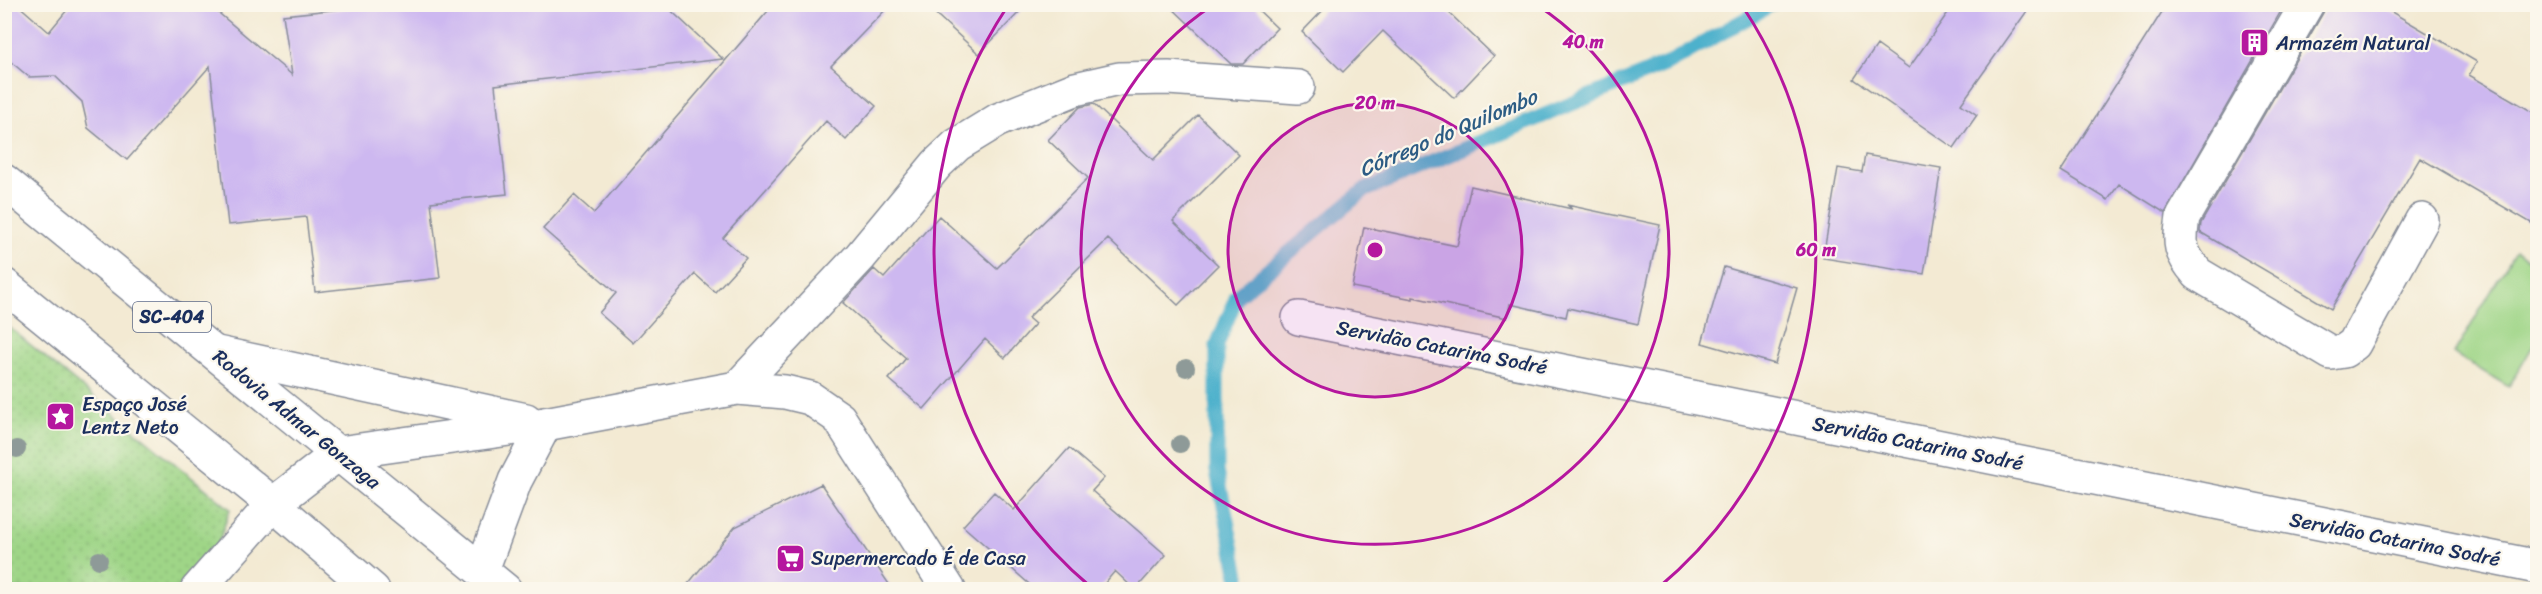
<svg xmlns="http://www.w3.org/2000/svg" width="2542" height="594" viewBox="0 0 2542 594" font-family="Sriracha,sans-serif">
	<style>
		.grass { fill: url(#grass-dots); stroke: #5d8272; stroke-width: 1.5 }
		.pitch { fill: #9fd587; stroke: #5d8272; stroke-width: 1.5 }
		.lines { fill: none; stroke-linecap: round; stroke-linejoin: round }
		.stream { stroke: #4db1cc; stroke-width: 15 }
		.building { fill: #cdb8f0 }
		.minor-casing { stroke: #878c98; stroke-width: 36 }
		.major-casing { stroke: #878c98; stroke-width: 36 }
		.minor { stroke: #fff; stroke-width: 33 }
		.major { stroke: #fff; stroke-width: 33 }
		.tree { fill: #8e9a98 }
		.ring { fill: none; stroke: #b5179e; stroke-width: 3 }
		.labels { text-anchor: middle; stroke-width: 4.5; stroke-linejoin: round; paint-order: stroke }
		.shield { fill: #fbf7ec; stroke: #5e6b89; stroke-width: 1.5 }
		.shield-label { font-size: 18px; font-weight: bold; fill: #1b2f5e }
		.poi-label { font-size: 20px; fill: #1b2f5e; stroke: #fbf7ec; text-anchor: start }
		.street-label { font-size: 20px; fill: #1b2f5e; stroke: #fbf7ec }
		.water-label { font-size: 21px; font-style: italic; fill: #2c5c84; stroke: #fbf7ec }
		.centre { fill: #b5179e; stroke: #fbf7ec; stroke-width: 3 }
		.ring-label { font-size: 18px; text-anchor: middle; font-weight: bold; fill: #b5179e; stroke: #fbf7ec; stroke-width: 4.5; stroke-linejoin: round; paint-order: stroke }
	</style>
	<defs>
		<pattern id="grass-dots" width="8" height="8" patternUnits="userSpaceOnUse" patternTransform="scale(1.5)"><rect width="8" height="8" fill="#9fd587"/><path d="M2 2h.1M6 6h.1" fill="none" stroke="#88b777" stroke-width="1.8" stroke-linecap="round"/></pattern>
	</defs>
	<rect width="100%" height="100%" fill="#fbf7ec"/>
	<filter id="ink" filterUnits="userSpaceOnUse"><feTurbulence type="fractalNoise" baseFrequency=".0167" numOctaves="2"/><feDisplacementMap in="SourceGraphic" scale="12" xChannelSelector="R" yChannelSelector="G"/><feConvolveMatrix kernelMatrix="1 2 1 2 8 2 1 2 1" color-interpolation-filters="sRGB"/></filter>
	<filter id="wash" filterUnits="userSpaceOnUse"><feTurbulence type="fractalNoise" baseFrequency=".008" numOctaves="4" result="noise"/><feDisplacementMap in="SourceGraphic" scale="24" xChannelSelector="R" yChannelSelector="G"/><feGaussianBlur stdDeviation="1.35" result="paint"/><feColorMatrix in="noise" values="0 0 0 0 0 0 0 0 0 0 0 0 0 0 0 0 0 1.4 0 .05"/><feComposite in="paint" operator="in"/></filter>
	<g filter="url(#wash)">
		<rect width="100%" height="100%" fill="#f3ead3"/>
		<path class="grass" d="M4,323L230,509L211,565L186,589H5Z"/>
		<path class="pitch" d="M2515,251L2537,264V339L2509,387L2454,354Z"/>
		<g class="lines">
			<path class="stream" d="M1241,590L1217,471V345L1237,296L1363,191L1667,64L1772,4"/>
		</g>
		<g id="blocks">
			<path class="building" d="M4,4H17L49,32L72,4H208L292,75L283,15L360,7V4H664L723,59L495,85L507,194L431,202L440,278L315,292L306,217L228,225L210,66L127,160L88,128L82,102L55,76L29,77L4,56Z
				M774,4H891L831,66L876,106L846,140L826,121L723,238L746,258L715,292L695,274L633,343L599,313L616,293L543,229L574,195L594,213Z
				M925,4H1027L979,54Z
				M1168,4H1252L1277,28L1243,64H1231Z
				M1329,4H1440L1494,56L1454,98L1383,31L1343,72L1302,32Z
				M1954,4H2032L1961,104L1977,115L1954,148L1854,79L1877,45L1909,68Z
				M2167,4H2285L2165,213L2119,184L2108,200L2061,171Z
				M2326,4H2378L2477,62L2469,75L2538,115V227L2420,158L2331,309L2200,232L2201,223L2323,13Z
				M1094,104L1153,160L1198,115L1239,155L1173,221L1218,265L1178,305L1108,239L1028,318L1035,324L1005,358L985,339L924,409L889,379L906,358L843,303L874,269L884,278L939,216L997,268L1088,178L1048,140L1080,107Z
				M1865,155L1941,168L1924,274L1823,258L1838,168L1862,172Z
				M1471,186L1572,209L1567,205L1660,225L1638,324L1568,308L1566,317L1510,304L1507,318L1413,297V299L1352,287L1364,227L1457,246Z
				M1724,267L1797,288L1775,364L1702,343Z
				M1069,448L1104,478L1092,491L1166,555L1135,590L1115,571L1099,590H1036L963,526L994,492L1014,510Z
				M821,484L893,590H683L735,527Z"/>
		</g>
	</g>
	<g filter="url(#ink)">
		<use href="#blocks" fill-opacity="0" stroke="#878c98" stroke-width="1.5"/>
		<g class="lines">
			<defs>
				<path id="minor" d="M2307,4L2183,217C2179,245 2179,252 2198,274L2331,353L2344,351L2354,344L2422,220
					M1299,318L2538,567
					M217,353L526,420
					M737,388L860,257L937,164L957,145L998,120L1075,89L1119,79L1168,78L1298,87
					M339,453L545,424L737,388L785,392L810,398L839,418L949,590"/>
				<path id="major" d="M4,181L505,590
					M4,285L273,504L373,590
					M482,570L515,481L545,424
					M197,590L273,504L339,453"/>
			</defs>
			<use href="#minor" class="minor-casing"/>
			<use href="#major" class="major-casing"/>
			<use href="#minor" class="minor"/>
			<use href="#major" class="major"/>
		</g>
		<g class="tree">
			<circle cx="1186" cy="368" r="9"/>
			<circle cx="1180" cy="444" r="9"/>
			<circle cx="17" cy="449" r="9"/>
			<circle cx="99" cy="560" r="9"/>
		</g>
	</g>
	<circle cx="1375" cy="250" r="147" fill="#b5179e" fill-opacity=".12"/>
	<g class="ring">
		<circle cx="1375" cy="250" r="147"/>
		<path d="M1537 5A294 294 0 1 1 1213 5"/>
		<path d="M1092 588A441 441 0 0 1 1007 7M1743 7A441 441 0 0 1 1658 588"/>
	</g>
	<defs>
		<symbol id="building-square" viewBox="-11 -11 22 22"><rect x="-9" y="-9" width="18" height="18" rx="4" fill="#b5179e" stroke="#fbf7ec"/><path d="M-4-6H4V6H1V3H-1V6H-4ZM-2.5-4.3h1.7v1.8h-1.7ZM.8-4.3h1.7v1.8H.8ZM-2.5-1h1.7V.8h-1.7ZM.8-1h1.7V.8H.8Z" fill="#fff"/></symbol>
		<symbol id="sight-square" viewBox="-11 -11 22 22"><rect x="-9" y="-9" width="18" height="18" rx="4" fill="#b5179e" stroke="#fbf7ec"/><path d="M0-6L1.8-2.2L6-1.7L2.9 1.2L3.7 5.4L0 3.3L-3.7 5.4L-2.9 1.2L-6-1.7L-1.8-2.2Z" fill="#fff"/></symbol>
		<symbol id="supermarket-square" viewBox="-11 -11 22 22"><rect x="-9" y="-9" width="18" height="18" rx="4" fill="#b5179e" stroke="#fbf7ec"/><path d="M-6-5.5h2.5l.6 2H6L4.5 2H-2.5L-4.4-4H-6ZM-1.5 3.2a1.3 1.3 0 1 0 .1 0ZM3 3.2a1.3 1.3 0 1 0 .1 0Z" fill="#fff"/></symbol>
	</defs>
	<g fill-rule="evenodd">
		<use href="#building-square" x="2238" y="26" width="33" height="33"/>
		<use href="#sight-square" x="44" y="400" width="33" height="33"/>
		<use href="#supermarket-square" x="774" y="542" width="33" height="33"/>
	</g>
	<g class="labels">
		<rect class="shield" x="133" y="302" width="78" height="30" rx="4.5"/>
		<g class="shield-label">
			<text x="172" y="323">SC-404</text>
		</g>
		<g class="poi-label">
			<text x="2276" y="50">Armazém Natural</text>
			<text x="82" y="411">Espaço José<tspan x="82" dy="23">Lentz Neto</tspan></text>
			<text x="811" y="565">Supermercado É de Casa</text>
		</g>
		<g class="street-label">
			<text transform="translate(1442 347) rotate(11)" y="7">Servidão Catarina Sodré</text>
			<text transform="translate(297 419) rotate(39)" y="7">Rodovia Admar Gonzaga</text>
			<text transform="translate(1918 443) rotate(11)" y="7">Servidão Catarina Sodré</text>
			<text transform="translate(2395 539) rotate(11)" y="7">Servidão Catarina Sodré</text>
		</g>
		<g class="water-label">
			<text transform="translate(1448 133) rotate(-23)" y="7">Córrego do Quilombo</text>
		</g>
	</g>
	<circle cx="1375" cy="250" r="9" class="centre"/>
	<g class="ring-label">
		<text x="1583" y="48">40 m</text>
		<text x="1375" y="109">20 m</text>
		<text x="1816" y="256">60 m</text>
	</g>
	<rect width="2542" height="594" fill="none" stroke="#fbf7ec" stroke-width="24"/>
</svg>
